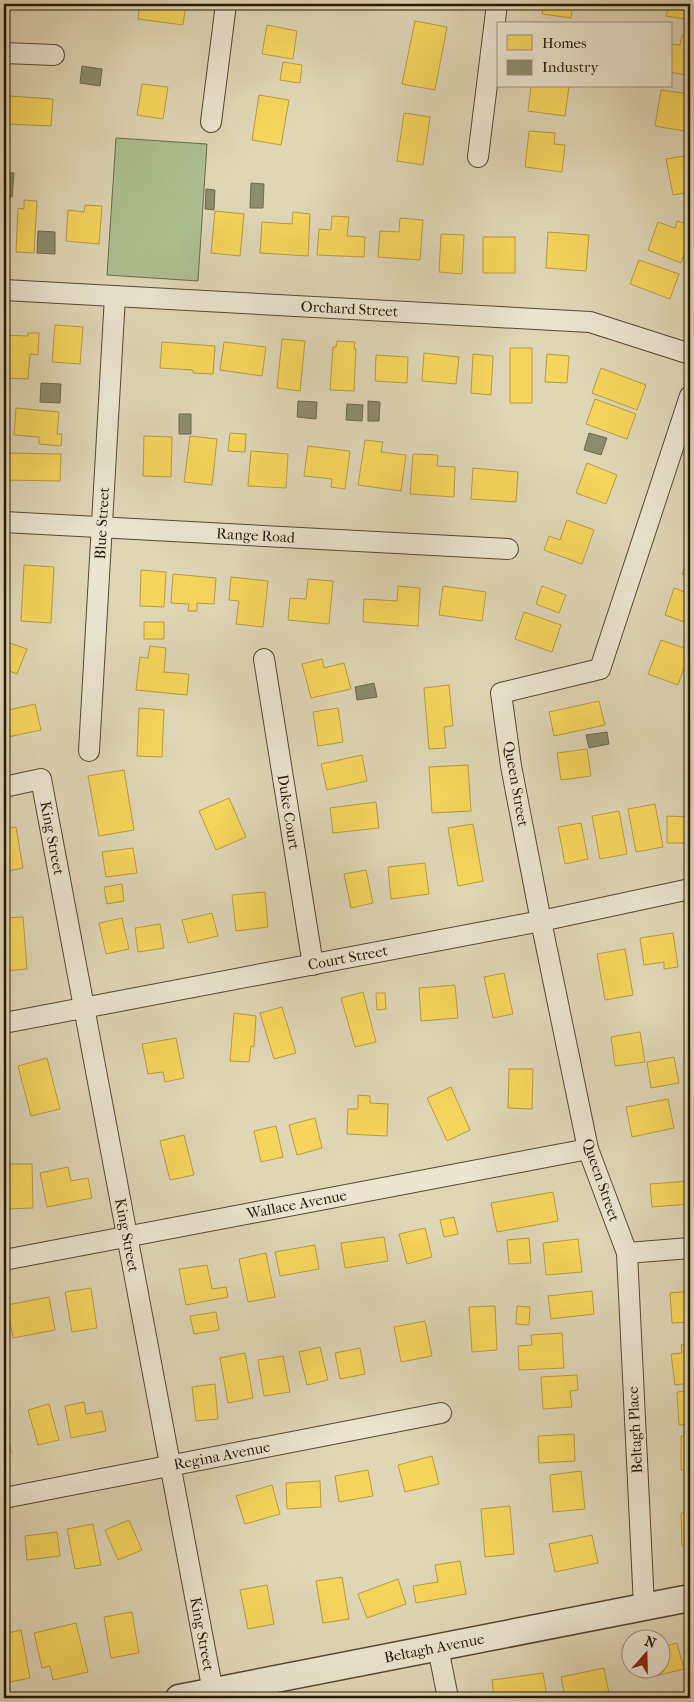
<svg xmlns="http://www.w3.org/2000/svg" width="694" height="1702" viewBox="0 0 694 1702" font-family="'IM FELL French Canon',serif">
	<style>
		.green { fill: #adbf92; stroke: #6a6c4a }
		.homes { fill: #f6d55c; stroke: #b89c41 }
		.industry { fill: #8c8c6e; stroke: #6e694e }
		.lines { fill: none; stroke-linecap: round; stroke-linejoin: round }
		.minor-casing { stroke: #554830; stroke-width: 22 }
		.tertiary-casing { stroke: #554830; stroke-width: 29 }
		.minor { stroke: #eae4d0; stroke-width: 20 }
		.tertiary { stroke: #eae4d0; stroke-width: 26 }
		.labels { text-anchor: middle; stroke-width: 5; stroke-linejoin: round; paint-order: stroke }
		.street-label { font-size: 15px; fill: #271803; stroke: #eae4d0 }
	</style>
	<rect width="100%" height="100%" fill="#dfd6b6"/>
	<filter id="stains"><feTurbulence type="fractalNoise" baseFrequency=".004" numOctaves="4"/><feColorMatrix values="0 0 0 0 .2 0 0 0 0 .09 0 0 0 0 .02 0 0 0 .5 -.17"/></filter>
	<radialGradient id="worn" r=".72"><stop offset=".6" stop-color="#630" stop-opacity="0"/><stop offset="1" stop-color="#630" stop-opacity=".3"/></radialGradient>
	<path class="green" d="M116,138L207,144L198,281L107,275Z"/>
	<path class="homes" d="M140,4H186L183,25L138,19Z
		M415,4H442L441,10L414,5Z
		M544,4H573L571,18L542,14Z
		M669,4H690V20L666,16Z
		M415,21L447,27L435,90L402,84Z
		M267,25L297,31L293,59L262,54Z
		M682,35L690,37V76L670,72V44L680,45Z
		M283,62L302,65L300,83L280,80Z
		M142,84L168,87L163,119L137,115Z
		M531,86H569L565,116L528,111Z
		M661,90L690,94V132L655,126Z
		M259,95L289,100L281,145L252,140Z
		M10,96L53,99L51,126L8,124Z
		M404,113L430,117L423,165L397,161Z
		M529,131L555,133L554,144L565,145L562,172L525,167Z
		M690,155V192L673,195L666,159Z
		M24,200L37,201L34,253L16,252L18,208L24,209Z
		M85,205L102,206L99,244L66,241L68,210L84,212Z
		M215,211L244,214L240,256L211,253Z
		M293,212L310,214L308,256L260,253L262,222L292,224Z
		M332,216L349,217L347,236L365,237L364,257L317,255L319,229L331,230Z
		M400,218L423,220L420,260L378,257L380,231L399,232Z
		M677,221L690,225V237L681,263L648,250L658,222L675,228Z
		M548,232L589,235L586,271L546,268Z
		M441,234L464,235L462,274L439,272Z
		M483,237H515V273H483Z
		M639,260L679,274L670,299L630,284Z
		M55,325L83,327L80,364L52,362Z
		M28,333H39L38,355L30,354L28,379L4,378V335L28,336Z
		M282,339L305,341L300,391L277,388Z
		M337,341L355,342L354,349H356L354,391L330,390L333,347H336Z
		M162,342L215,346L213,374L193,373V370L160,368Z
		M224,342L266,347L262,376L220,370Z
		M510,348H532V403H510Z
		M424,353L459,357L456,384L422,381Z
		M473,354L493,356L491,395L471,393Z
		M547,354L569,356L567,383L545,382Z
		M376,355L408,357L407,383L375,381Z
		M601,368L646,385L637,410L592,393Z
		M595,399L636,414L627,439L586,424Z
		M16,408L59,412L57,434H62L61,446L39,444V437L14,435Z
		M230,433L246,434L245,452L228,451Z
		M144,436L172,437L171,477L143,476Z
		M190,436L217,439L212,485L184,482Z
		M365,440L383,442L381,452L406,455L401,491L358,485Z
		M308,446L350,451L345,489L331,487L332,479L304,476Z
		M251,451L288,454L286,488L248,486Z
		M7,453L61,454L60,481L6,480Z
		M413,454L438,455L437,466L455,467L454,497L410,494Z
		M587,463L617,475L606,504L576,493Z
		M473,468L518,472L516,502L471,499Z
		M567,520L594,530L582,564L544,550L549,536L560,540Z
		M690,553V577L682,574Z
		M24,565L54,567L51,623L21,621Z
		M141,570L166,572L164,607L140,606Z
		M173,574L216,578L214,604L197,603V611H188L189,604L171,603Z
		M231,577L268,581L263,627L236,624L239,601L229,600Z
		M308,579L333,581L329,624L288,620L290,598L306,599Z
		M398,586L420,588L418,626L363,622L364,599L397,601Z
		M443,586L486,592L482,621L439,615Z
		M542,586L566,595L559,613L536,604Z
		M674,588L690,594V624L665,615Z
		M524,612L561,625L552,652L515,639Z
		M144,622H164V639H144Z
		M661,640L690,650L678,685L648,674Z
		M4,641L27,649L17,674L4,669Z
		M150,646L166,648L164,672L189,674L187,695L136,690L140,657L148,658Z
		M322,659L324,668L344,663L351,689L311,698L302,664Z
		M449,685L453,726L444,727L446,748L429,749L424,688Z
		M599,701L605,725L554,736L549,712Z
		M35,704L41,730L8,737L4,711Z
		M139,708L164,710L162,757L137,756Z
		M338,708L343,742L318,746L313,712Z
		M587,749L591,776L561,780L557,753Z
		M362,755L367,781L327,790L321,764Z
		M468,765L471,811L432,813L429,767Z
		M124,770L134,830L99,836L88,776Z
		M229,798L246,837L216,850L199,811Z
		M376,802L379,828L333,833L330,808Z
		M655,804L663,847L636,852L628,809Z
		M619,811L627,854L600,859L592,816Z
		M667,816L690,817V843H667Z
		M581,823L588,859L565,864L558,827Z
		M473,824L483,881L458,886L448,828Z
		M16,827L23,868L4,872V829Z
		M133,848L137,873L106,877L102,852Z
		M425,863L429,894L391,899L388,867Z
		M366,870L373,903L351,908L344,874Z
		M122,884L124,901L107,904L104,887Z
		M265,892L268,927L236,931L232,895Z
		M212,913L218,936L188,943L182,920Z
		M23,917L27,969L4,971V918Z
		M122,918L129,949L106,954L99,923Z
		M160,924L164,948L138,952L135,928Z
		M673,933L678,967L664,969V962L644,965L640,938Z
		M625,949L633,995L605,1000L597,954Z
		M504,973L513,1014L493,1018L484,977Z
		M455,985L458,1018L421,1021L419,988Z
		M363,992L376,1042L355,1047L341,998Z
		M376,993H385L386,1009L377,1010Z
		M282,1007L296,1053L274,1059L260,1013Z
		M234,1013L256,1016L254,1047L251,1046L249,1062L230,1061Z
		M640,1032L645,1062L615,1066L611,1037Z
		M176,1038L184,1078L165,1082L163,1072L148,1074L142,1044Z
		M674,1057L679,1083L651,1088L647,1062Z
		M47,1058L60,1109L31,1116L18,1066Z
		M509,1069H533L532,1109L508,1108Z
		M451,1087L470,1130L447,1141L427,1098Z
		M358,1095L370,1096V1103L388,1104L387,1136L347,1134L348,1109H358Z
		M668,1099L674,1128L632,1137L626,1107Z
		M315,1118L322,1148L297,1155L289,1125Z
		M276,1126L283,1157L261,1162L254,1131Z
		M184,1135L194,1175L170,1180L160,1141Z
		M5,1164H32L33,1208L7,1209Z
		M68,1167L71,1181L88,1178L92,1198L47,1207L40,1173Z
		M690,1181V1204L652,1207L650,1184Z
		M553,1192L558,1221L497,1232L491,1203Z
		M454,1217L458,1234L444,1237L440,1220Z
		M425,1228L432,1257L407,1264L399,1234Z
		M384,1237L388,1261L345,1268L341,1243Z
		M529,1238L531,1263L509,1264L507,1240Z
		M578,1239L582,1272L546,1275L543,1243Z
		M315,1245L319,1269L280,1276L275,1252Z
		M266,1253L275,1297L248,1302L239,1259Z
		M207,1265L212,1289L226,1287L228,1297L186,1305L179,1269Z
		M91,1288L97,1328L72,1332L65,1292Z
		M592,1291L594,1314L551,1319L548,1296Z
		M690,1291V1322L672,1323L670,1293Z
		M49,1297L55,1330L13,1338L7,1305Z
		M495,1306L497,1350L472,1352L469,1307Z
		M517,1306L530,1307L529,1325L516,1324Z
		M216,1312L219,1330L194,1334L190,1316Z
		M425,1321L432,1356L401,1362L394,1327Z
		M562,1333L564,1368L519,1370L518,1346L532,1345L531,1335Z
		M690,1344V1383L675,1385L671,1354L682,1353L681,1345Z
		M320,1347L328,1380L307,1385L299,1352Z
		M360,1348L365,1374L340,1379L335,1353Z
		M245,1353L253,1398L228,1403L220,1358Z
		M283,1356L290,1392L264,1396L258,1360Z
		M577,1375L578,1390L570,1391L572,1407L543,1409L541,1377Z
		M215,1384L218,1419L196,1421L192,1387Z
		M690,1391V1424L679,1425L677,1392Z
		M84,1402L86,1414L102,1411L106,1431L71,1438L65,1406Z
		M49,1404L59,1440L38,1445L28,1410Z
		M4,1422H7L11,1453L4,1454Z
		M574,1434L575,1461L539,1463L538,1436Z
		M681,1436H690V1470H681Z
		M432,1456L439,1484L405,1492L398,1465Z
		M368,1470L373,1496L339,1502L335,1476Z
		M581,1471L585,1509L553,1512L550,1475Z
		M320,1481L321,1507L287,1509L286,1483Z
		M272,1485L280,1514L245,1524L236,1496Z
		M510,1506L514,1554L485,1557L481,1509Z
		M681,1513H690V1546H682Z
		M129,1520L142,1550L118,1560L105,1530Z
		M93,1524L101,1565L75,1569L67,1529Z
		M57,1532L60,1556L27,1560L25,1536Z
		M592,1535L598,1563L555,1572L549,1544Z
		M460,1561L466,1594L416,1603L413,1586L438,1582L435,1565Z
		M342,1577L349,1619L323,1623L316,1581Z
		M398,1579L406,1604L367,1618L358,1594Z
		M267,1585L274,1624L248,1629L240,1590Z
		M132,1612L139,1653L111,1658L104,1617Z
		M76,1623L88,1672L53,1680L50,1666L42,1668L34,1633Z
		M21,1630L30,1678L5,1683L4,1634Z
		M677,1643L684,1669L651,1677L650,1670H662V1647Z
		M604,1668L610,1698H565L561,1677Z
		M543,1673L547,1697L494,1698L492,1680Z
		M684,1693L685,1698H659Z"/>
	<path class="industry" d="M82,66L102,69L100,86L80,83Z
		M4,172L14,173L12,197H4Z
		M251,183L264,184L263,208H250Z
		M206,189L215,190L214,210L205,209Z
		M38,231L55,232V254L37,253Z
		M41,383L61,384L60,403L40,402Z
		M298,401L317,402L316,419L297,417Z
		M368,401L380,402L379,421H368Z
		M347,404L363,405L362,421L346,420Z
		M179,414H191V434H179Z
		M589,433L607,438L601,455L584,450Z
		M374,683L377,697L357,700L355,687Z
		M607,732L609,744L589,748L586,735Z"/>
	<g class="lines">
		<defs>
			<g id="minor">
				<path d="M4,53L54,55"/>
				<path d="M211,122L226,4"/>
				<path d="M478,157L497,4"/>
				<path id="s1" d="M4,290L590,322L690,354"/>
				<path id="s2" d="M4,522L508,549"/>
				<path id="s3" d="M264,659L313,965"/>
				<path id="s4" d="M89,751L115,296"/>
				<path id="s5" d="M4,787L41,779L213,1692"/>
				<path id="s6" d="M4,1023L541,921L690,889"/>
				<path d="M627,1253L690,1248"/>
				<path id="s7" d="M4,1260L588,1149"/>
				<path id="s8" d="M4,1498L441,1413"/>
				<path d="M644,1606L627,1253L588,1149L541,921L511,766L501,693L600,669L690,396"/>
				<path d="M438,1648L448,1698"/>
			</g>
			<g id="tertiary">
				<path id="s9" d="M179,1698L690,1598"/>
			</g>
		</defs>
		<use href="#minor" class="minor-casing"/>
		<use href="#tertiary" class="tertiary-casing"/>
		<use href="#minor" class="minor"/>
		<use href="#tertiary" class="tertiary"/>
	</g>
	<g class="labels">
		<g class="street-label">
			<text dy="5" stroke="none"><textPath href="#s1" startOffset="346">Orchard Street</textPath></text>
			<text dy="5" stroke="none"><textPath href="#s4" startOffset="228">Blue Street</textPath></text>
			<text dy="5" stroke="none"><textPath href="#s2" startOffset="252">Range Road</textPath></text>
			<text transform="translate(516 784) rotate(80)" y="5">Queen Street</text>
			<text dy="5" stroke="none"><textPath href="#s3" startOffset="155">Duke Court</textPath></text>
			<text dy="5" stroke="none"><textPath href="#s5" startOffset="98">King Street</textPath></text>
			<text dy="5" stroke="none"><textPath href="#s6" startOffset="350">Court Street</textPath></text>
			<text transform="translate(601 1180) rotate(71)" y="5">Queen Street</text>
			<text dy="5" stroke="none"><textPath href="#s7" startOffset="298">Wallace Avenue</textPath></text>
			<text dy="5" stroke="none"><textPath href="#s5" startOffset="502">King Street</textPath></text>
			<text transform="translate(635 1430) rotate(-93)" y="5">Beltagh Place</text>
			<text dy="5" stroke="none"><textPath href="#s8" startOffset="222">Regina Avenue</textPath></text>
			<text dy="5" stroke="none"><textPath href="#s5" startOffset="908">King Street</textPath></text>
			<text dy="5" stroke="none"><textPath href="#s9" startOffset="260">Beltagh Avenue</textPath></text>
		</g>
	</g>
	<rect width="694" height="1702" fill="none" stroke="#dfd6b6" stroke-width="20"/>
	<rect x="5" y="5" width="684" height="1692" fill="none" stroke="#271803" stroke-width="2.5"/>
	<rect x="10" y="10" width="674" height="1682" fill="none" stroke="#271803"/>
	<rect x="497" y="22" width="175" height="65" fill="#eae4d0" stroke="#9c927e"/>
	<rect x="507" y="35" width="25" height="15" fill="#f6d55c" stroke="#9c927e"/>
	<text x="542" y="48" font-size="15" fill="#271803">Homes</text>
	<rect x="507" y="60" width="25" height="15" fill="#8c8c6e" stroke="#9c927e"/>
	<text x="542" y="72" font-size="15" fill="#271803">Industry</text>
	<g transform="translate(646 1654) rotate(20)"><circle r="24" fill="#eae4d0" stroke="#9c927e"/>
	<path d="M0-4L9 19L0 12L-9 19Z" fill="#8f2418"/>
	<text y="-8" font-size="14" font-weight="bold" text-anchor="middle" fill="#271803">N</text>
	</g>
	<rect width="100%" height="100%" filter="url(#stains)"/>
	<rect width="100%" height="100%" fill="url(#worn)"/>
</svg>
